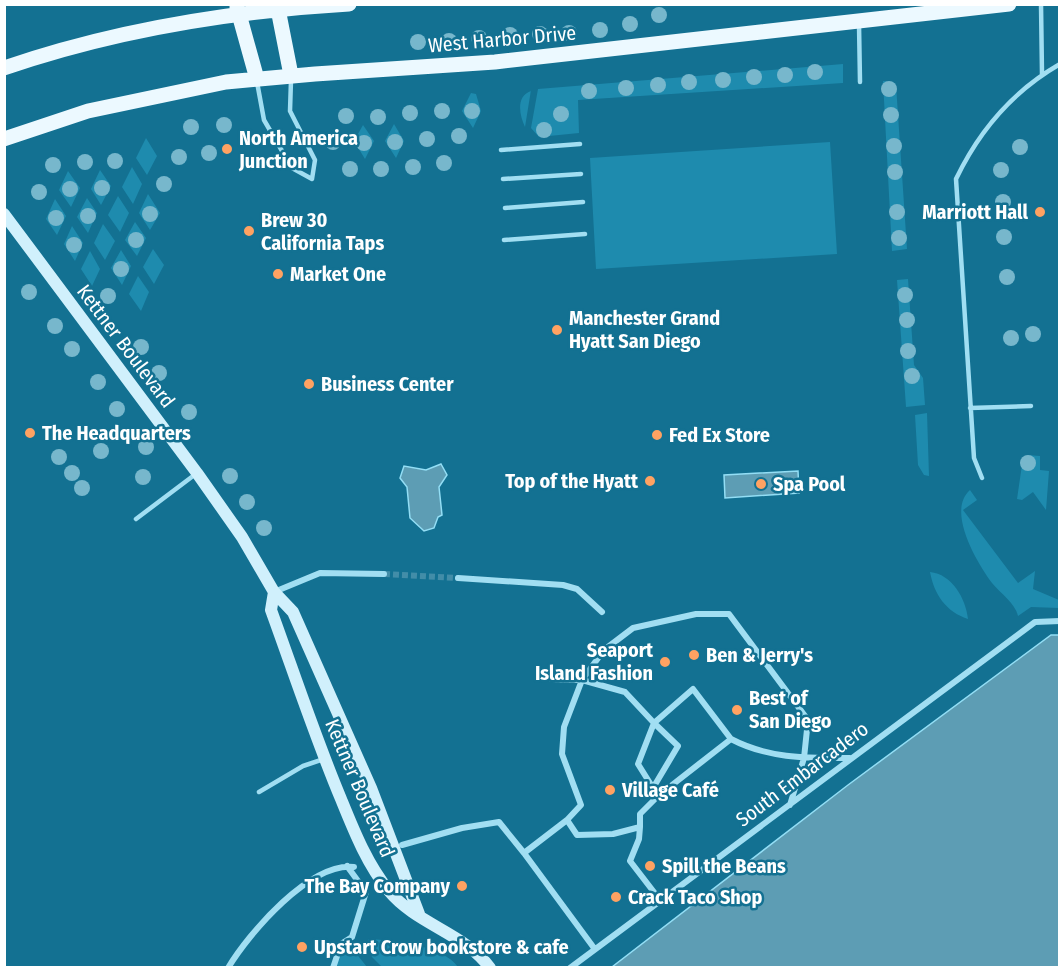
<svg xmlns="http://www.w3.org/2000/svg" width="1064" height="972" viewBox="0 0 1064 972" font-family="'Fira Sans Condensed',sans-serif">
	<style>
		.green { fill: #1e8bae }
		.water { fill: #5d9db4; stroke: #93def5; stroke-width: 1.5 }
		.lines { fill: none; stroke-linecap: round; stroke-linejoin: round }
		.street-tunnel { stroke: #428da8; stroke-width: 6; stroke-dasharray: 6 3; stroke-linecap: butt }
		.lane { stroke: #a1def2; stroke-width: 4.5 }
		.street { stroke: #a1def2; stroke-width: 6 }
		.secondary { stroke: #d0f0fc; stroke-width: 12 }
		.primary { stroke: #ecf9ff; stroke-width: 15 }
		.tree { fill: #77b7cc }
		.poi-dot { fill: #ffa262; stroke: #137192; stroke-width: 2 }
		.labels { text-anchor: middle; stroke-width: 5; stroke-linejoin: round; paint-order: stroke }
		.street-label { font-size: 20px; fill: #fff; stroke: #137192 }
		.poi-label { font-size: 20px; font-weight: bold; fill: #fff; stroke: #137192; text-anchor: start }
	</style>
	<rect width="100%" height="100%" fill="#137192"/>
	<path class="green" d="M843,64V83L578,100L579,133L539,137L531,128L538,89Z
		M883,81L893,82L896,85L907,249L892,251Z
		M531,91V90L525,127C519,114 516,96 531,91Z
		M471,93L476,94L481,111L473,128L462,111Z
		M394,124L404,141L396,158L385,141Z
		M363,125L374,141L365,159L354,141Z
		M146,138L157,156L147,175L136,158Z
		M830,142L837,254L596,269L590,158Z
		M132,167L142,184L133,204L122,187Z
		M100,170L111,186L101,205L91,189Z
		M68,171L80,188L71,207L59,190Z
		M148,194L160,213L150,230L139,213Z
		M118,196L129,213L120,232L108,215Z
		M87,198L97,213L88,233L77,217Z
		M55,199L66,216L57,235L46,219Z
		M135,222L146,238L137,256L125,240Z
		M103,224L115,241L105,260L94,243Z
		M72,226L83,243L75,261L64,244Z
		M153,249L164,265L154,284L143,267Z
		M121,250L131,266L122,285L111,268Z
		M90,251L100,269L92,286L81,269Z
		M138,276L149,292L141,311L129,294Z
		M908,279L914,365L923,378L925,405L906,407L897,280Z
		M927,413L929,476L924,475L918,465L915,415Z
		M1027,455L1040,456V470L1049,471L1046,510L1033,492L1022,500L1017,499L1023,458Z
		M970,490L977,500L963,510L1018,583L1035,571L1033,589L1059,600V608L1031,607L1018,616C1015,603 1001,594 992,583C977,563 946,511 970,490Z
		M930,572C952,574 966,599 968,619C946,612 934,594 930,572Z
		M369,939C394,940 444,946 458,967H382L372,957L366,943Z
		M351,947L367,967L335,968L341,953Z"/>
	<path class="water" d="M441,464L447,475L439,487L442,515L438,517L434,528L424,531L410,518L407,487L400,478L404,466L426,470Z
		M798,471L799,493L725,498L724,475Z
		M1051,635H1060L1059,967H612L848,785Z"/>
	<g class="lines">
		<path class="street-tunnel" d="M384,574L458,578"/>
		<path class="lane" d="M1041,4L1042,74
			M859,24L860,82
			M257,82L264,120L292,168L312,179L315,160L290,111L291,80
			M501,150L580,144
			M503,179L581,174
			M505,208L583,202
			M504,240L585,234
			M970,408L1031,406
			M982,478L974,458L956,179C979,131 1013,91 1060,64
			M136,519L197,473
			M259,792L303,766L324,759"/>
		<path class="street" d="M458,578L563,585L577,589L602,612
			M274,592L320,573L384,574
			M552,679L582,680L625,692L654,723L638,764L658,796L640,814V827L613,834L577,835L567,820L524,853L594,948
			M731,739C769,759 808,758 850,758
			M653,788L678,746L654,723L693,689L731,739L658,796
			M567,820L581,805L562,754L564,727L582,680L604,650L633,628L696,614H729L808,720L804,758L790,805
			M640,827L639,839L630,861L660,900
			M402,845L462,828L499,822L524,853
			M228,968C249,933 310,862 354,867
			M333,968L341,944L352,937L366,892L347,866
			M570,968L1035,622L1060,621"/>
		<path class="secondary" d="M4,214L197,473L242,537L274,592L293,612L371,788L419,914
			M274,592L271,610C294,673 315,737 341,799C354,831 367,864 389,891C416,924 466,934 490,968"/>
		<path class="primary" d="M277,4L291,75
			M237,7L257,79
			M4,68C115,30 232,11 349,4
			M4,139L88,111L226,82L315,74L495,62L1009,4"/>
	</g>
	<g class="tree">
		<circle cx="659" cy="15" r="8"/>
		<circle cx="630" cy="24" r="8"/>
		<circle cx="600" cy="30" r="8"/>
		<circle cx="569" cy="33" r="8"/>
		<circle cx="540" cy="34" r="8"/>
		<circle cx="510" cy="35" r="8"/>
		<circle cx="479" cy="38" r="8"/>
		<circle cx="449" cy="41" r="8"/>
		<circle cx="418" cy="42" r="8"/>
		<circle cx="815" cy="72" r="8"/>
		<circle cx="785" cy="75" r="8"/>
		<circle cx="754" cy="77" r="8"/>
		<circle cx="723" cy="80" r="8"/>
		<circle cx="689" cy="82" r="8"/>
		<circle cx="658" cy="85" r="8"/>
		<circle cx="626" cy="88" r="8"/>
		<circle cx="889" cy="89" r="8"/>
		<circle cx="589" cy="91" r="8"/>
		<circle cx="442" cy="111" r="8"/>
		<circle cx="472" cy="111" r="8"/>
		<circle cx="410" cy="113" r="8"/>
		<circle cx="561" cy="114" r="8"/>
		<circle cx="891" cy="115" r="8"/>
		<circle cx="346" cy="116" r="8"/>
		<circle cx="378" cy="117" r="8"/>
		<circle cx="224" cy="125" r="8"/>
		<circle cx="191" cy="127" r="8"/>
		<circle cx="544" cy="130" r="8"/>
		<circle cx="459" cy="136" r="8"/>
		<circle cx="427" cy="139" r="8"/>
		<circle cx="333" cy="142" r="8"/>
		<circle cx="395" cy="142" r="8"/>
		<circle cx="364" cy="143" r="8"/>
		<circle cx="894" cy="146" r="8"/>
		<circle cx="1020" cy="147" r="8"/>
		<circle cx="209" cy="153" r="8"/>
		<circle cx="179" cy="157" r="8"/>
		<circle cx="115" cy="161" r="8"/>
		<circle cx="85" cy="162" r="8"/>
		<circle cx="444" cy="163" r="8"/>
		<circle cx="53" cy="165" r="8"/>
		<circle cx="413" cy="167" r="8"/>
		<circle cx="350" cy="169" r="8"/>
		<circle cx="381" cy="169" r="8"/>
		<circle cx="1001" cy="170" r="8"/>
		<circle cx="895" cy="172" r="8"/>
		<circle cx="164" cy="184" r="8"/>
		<circle cx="102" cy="188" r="8"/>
		<circle cx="70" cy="189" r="8"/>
		<circle cx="39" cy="192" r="8"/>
		<circle cx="1003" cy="202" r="8"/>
		<circle cx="897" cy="212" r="8"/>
		<circle cx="150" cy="214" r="8"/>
		<circle cx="88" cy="216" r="8"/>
		<circle cx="56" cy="218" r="8"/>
		<circle cx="1004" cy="237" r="8"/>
		<circle cx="899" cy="238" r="8"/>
		<circle cx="136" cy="240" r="8"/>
		<circle cx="74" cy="245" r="8"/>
		<circle cx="121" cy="269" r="8"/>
		<circle cx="1007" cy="277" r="8"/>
		<circle cx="29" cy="292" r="8"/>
		<circle cx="905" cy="295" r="8"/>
		<circle cx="108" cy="296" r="8"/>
		<circle cx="907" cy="320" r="8"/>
		<circle cx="55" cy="326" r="8"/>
		<circle cx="1033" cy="334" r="8"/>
		<circle cx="1011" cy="338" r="8"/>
		<circle cx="141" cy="347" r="8"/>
		<circle cx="72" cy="349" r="8"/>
		<circle cx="908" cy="351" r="8"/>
		<circle cx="159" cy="373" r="8"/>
		<circle cx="912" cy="376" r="8"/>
		<circle cx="98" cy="382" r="8"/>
		<circle cx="117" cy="409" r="8"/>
		<circle cx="189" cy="412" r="8"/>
		<circle cx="146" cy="447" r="8"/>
		<circle cx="101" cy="451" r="8"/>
		<circle cx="59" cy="457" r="8"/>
		<circle cx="1028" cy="463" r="8"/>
		<circle cx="72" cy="473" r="8"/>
		<circle cx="230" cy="476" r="8"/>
		<circle cx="143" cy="477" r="8"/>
		<circle cx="82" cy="488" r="8"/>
		<circle cx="247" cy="502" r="8"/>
		<circle cx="264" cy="528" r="8"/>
	</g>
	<g class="poi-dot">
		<circle cx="227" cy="149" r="6"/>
		<circle cx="1040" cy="212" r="6"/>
		<circle cx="249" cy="231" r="6"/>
		<circle cx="278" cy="274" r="6"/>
		<circle cx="557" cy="330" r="6"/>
		<circle cx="309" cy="384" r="6"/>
		<circle cx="30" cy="433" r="6"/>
		<circle cx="657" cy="435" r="6"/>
		<circle cx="650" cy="481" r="6"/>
		<circle cx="761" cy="484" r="6"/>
		<circle cx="694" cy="655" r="6"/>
		<circle cx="665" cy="662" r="6"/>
		<circle cx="737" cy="710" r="6"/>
		<circle cx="610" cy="790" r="6"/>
		<circle cx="650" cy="866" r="6"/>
		<circle cx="462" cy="886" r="6"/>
		<circle cx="616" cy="897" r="6"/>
		<circle cx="302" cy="947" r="6"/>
	</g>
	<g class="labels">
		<g class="street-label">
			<text transform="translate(502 39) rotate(-5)" y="7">West Harbor Drive</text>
			<text transform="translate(126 346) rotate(53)" y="7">Kettner Boulevard</text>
			<text transform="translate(802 774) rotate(-37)" y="7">South Embarcadero</text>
			<text transform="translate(360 788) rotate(67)" y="7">Kettner Boulevard</text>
		</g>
		<g class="poi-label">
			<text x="239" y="145">North America<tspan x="239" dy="23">Junction</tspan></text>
			<text x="1028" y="219" text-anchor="end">Marriott Hall</text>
			<text x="261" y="227">Brew 30<tspan x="261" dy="23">California Taps</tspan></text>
			<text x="290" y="281">Market One</text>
			<text x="569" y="325">Manchester Grand<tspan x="569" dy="23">Hyatt San Diego</tspan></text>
			<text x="321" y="391">Business Center</text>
			<text x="42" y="440">The Headquarters</text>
			<text x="669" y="442">Fed Ex Store</text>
			<text x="638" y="488" text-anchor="end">Top of the Hyatt</text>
			<text x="773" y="491">Spa Pool</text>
			<text x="653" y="657" text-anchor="end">Seaport<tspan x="653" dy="23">Island Fashion</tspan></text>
			<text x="706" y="662">Ben &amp; Jerry's</text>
			<text x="749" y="705">Best of<tspan x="749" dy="23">San Diego</tspan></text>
			<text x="622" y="797">Village Café</text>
			<text x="662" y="873">Spill the Beans</text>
			<text x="450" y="893" text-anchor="end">The Bay Company</text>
			<text x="628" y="904">Crack Taco Shop</text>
			<text x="314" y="954">Upstart Crow bookstore &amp; cafe</text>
		</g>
	</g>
	<rect width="1064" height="972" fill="none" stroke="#ffffff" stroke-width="12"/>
</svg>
